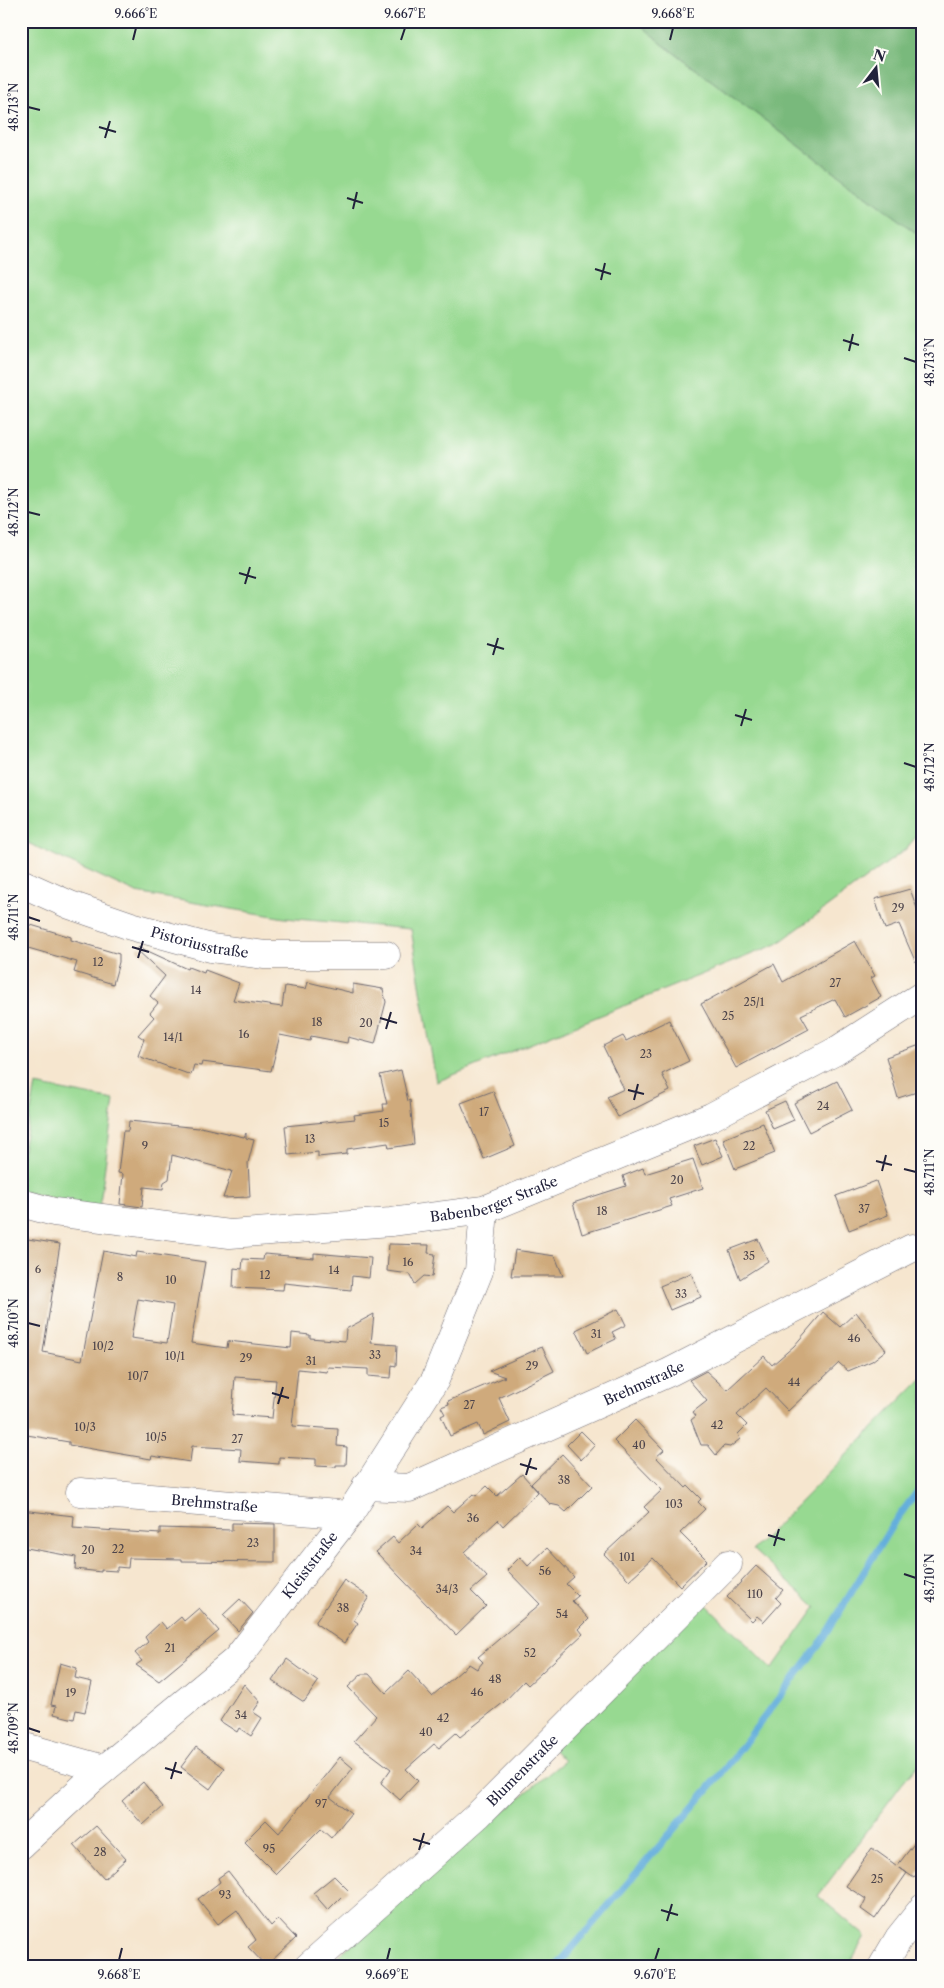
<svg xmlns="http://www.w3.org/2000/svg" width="944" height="1988" viewBox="0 0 944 1988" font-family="'Libre Caslon Text',serif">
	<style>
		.green { fill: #97d991; stroke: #5c7e66 }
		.forest { fill: #79b97b; stroke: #4e6e5b }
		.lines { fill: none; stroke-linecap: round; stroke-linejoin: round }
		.stream { stroke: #64aedc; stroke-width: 7 }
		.building { fill: #cfaa7c; fill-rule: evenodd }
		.minor-casing { stroke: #6c676f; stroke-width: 29 }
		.minor { stroke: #fff; stroke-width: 28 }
		.ticks { fill: none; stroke: #22223b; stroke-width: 2 }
		.labels { text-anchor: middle; stroke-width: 5; stroke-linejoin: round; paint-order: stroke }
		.number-label { font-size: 11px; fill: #4d444b }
		.street-label { font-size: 14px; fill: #22223b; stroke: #fdfcf7 }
		.neatline { fill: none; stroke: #22223b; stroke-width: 2 }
		.ticks-label { font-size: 12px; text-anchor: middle; fill: #22223b }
	</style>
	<rect width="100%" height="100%" fill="#fdfcf7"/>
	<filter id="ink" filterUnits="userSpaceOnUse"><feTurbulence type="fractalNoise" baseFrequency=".02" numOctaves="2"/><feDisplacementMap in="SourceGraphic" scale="10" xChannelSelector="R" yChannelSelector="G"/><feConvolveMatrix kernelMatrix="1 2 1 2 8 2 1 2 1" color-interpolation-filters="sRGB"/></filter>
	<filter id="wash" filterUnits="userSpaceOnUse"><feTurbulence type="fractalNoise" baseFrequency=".0096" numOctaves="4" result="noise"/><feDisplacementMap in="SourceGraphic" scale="20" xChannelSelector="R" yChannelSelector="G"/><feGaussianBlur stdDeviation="1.12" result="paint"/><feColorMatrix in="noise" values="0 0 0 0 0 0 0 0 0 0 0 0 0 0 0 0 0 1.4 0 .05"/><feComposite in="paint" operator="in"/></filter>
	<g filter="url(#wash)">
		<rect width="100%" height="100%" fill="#f6e6cf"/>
		<path class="green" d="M21,21H637L661,43L923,238V828L906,849L777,944L436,1082L411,929L285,918L137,893L21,840Z
			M36,1085L114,1100L99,1210L21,1191V1160Z
			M923,1377V1759L902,1784L818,1896L865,1936L848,1967H327L496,1807L499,1815L564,1761L552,1748L702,1600L772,1669L816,1607L753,1550Z"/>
		<path class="forest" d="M637,21H923V238L661,43Z"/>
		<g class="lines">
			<path class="stream" d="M556,1967L721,1774L820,1644L893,1524L923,1484"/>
		</g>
		<g id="blocks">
			<path class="building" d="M910,889L923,925V979L899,924L885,929L875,899Z
				M21,922L71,937V940L119,954V962L113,984L74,972L77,962L21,946Z
				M855,941L875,976L871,978L881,997L845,1017L835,999L801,1015L809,1029L736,1068L701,1004L774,964L783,982Z
				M139,947L187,969L188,967L204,973L205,970L239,983L233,1000L282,1007L285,986L306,989L308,982L353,993V984L383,989L386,1002L375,1044L348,1037L347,1043L311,1036L310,1041L280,1035L271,1071L202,1062L201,1066L194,1065L191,1075L138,1056L144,1039L138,1035L154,1017L150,1013L158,1003L150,996L165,976L137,950Z
				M669,1020L689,1061L662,1074L670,1091L618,1117L607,1097L624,1089L603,1046L623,1036L626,1041Z
				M923,1044V1090L898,1098L886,1057Z
				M401,1070L408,1101L410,1100L414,1144L389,1148L388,1143L347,1149V1154L318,1157V1152L288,1155L285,1126L355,1119L354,1115L384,1111L383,1104H387L380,1075Z
				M837,1081L852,1110L809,1132L794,1103Z
				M493,1091L515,1146L484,1159L461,1103Z
				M785,1101L794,1120L773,1129L765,1110Z
				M129,1121L199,1128L200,1127L244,1137L246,1133V1138L254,1140L248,1163L250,1197L223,1198L232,1171L172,1155L169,1179L164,1182L163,1189L144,1187L142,1207L120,1204L123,1174L118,1173L123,1131H128Z
				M763,1123L775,1153L735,1169L723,1139Z
				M715,1138L723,1156L702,1165L694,1146Z
				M693,1159L703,1188L669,1199L672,1206L582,1234L573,1203L626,1186L623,1176L643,1168L645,1174Z
				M876,1181L888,1215L849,1230L836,1196Z
				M21,1238L60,1244L43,1352L82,1360L103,1251L136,1257L137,1252L205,1262L191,1343L227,1348L228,1341L291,1348L292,1333L310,1335V1338L345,1341L346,1329L374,1314L371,1343L397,1345L396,1366L392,1365L391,1378L368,1376V1369L328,1367L327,1372L298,1369L292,1426L338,1429L337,1446L347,1447L346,1465H336V1467L316,1466V1459L279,1457V1464L240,1461L241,1449L192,1446L190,1462L152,1456L151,1459L69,1445V1442L21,1434ZM138,1299L173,1305L167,1343L131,1338ZM235,1377L276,1380L272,1418L232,1415Z
				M758,1239L768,1261L740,1279L729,1250Z
				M389,1244L429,1245L428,1253L435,1254L432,1277L424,1276L415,1284L410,1274L387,1271Z
				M515,1250L555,1256L563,1276H511Z
				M314,1253L371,1258L369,1278L352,1276L351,1290L284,1283L283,1290L233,1288L234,1268L242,1269L243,1259L263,1260L264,1254L314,1258Z
				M691,1273L701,1297L670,1310L660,1286Z
				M618,1309L626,1325L612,1332L616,1339L587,1353L576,1330Z
				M823,1312L840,1327L856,1312L886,1350L872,1361L848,1371L839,1363L788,1411L766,1388L737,1415L747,1425L738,1434L740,1439L730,1447L724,1446L716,1455L708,1445H701L691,1420L696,1416L693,1412L707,1401L689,1380L706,1371L727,1390L764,1356L772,1365L794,1346Z
				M542,1347L554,1371L499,1398L510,1422L483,1435L478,1424L450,1436L441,1416L445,1414L441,1407L449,1404L448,1401L505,1377L489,1371Z
				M635,1420L664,1450L656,1457L686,1488L688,1486L701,1499L698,1502L705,1509L680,1533L707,1560L680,1586L653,1558L629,1580L604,1554L649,1512L644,1507L662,1490L614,1441Z
				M581,1431L595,1445L581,1460L567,1445Z
				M562,1454L592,1486L566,1512L559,1506L550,1504L531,1484Z
				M522,1474L538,1492L503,1526L498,1520L464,1552L487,1577L471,1591L486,1606L456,1635L376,1552L393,1537L398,1543L418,1524L422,1528L447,1506L453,1512L473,1494L476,1496L487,1486L497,1496Z
				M21,1510L74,1516L73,1528L160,1534V1528L232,1530V1523L275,1524V1562L182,1561V1559L129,1558L128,1568L117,1567V1571L101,1570V1572L75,1569L76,1557L21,1547Z
				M547,1548L574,1577L566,1584L578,1596L572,1601L589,1619L579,1629L583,1634L528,1685L524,1681L504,1702L460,1737L456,1733L439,1748L434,1744L406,1769L418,1781L400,1800L381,1783L391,1769L354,1741L376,1716L348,1687L362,1674H369L386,1693L409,1671L432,1696L469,1664L477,1669L483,1662L478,1657L540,1604L507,1570L520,1557L528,1566Z
				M756,1566L783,1590L776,1598L781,1603L764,1622L757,1616L752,1621L727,1597Z
				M344,1580L369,1597L354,1620L358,1623L344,1643L315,1623Z
				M240,1599L253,1613L238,1631L223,1615Z
				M199,1608L219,1631L159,1681L136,1665L142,1661L135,1653L148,1642L145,1637L161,1622L167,1629L181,1617L184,1621Z
				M287,1659L318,1682L304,1702L272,1681Z
				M60,1663L77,1668L75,1678L92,1682L85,1712L76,1710L74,1719L54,1714L56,1706L51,1705Z
				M244,1684L260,1702L253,1712L262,1718L251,1736L239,1728L237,1732L220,1721Z
				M196,1747L225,1768L210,1789L181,1767Z
				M340,1757L353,1768L330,1797L351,1813L331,1838L321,1829L276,1874L244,1842L266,1820L279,1833Z
				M143,1782L163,1807L143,1825L122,1801Z
				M96,1826L126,1859L104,1879L74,1845Z
				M923,1832V1867L914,1878L897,1866Z
				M872,1848L907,1873L875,1919L861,1909L866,1899L846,1886Z
				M228,1871L271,1926L278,1919L296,1938L266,1966L248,1947L256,1940L237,1910L218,1924L198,1899L220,1882L218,1878Z
				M334,1876L348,1890L328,1910L313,1893Z"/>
		</g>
	</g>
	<g filter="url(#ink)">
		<use href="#blocks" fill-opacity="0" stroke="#6c676f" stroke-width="1"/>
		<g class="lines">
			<defs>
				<g id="minor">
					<path id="s1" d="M21,883L70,905L131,926L211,948L265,955H386"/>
					<path id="s2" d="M21,1203L54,1212L230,1234L391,1222L484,1210L711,1117L836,1051L923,995"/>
					<path id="s3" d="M366,1486L409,1488L670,1372L912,1248"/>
					<path id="s4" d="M80,1492L349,1515"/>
					<path d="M21,1746L104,1769"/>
					<path id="s5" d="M21,1845L91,1780L236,1660L349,1515L435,1380L479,1271L484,1210"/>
					<path id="s6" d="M308,1967L478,1815L728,1564"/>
					<path d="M882,1967L899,1938L923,1908"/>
				</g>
			</defs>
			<use href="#minor" class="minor-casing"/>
			<use href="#minor" class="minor"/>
		</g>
	</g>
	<path class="ticks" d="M133,40L136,28M401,40L405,28M670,40L673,28M28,107L40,110M99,127L116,132M105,138L110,121M347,198L363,203M353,209L357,192M595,269L611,274M601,280L605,263M843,340L859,345M849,351L853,334M904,358L916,362M28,512L40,515M239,573L256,578M245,584L250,567M487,644L504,649M493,655L498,638M735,715L752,720M741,726L746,709M904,763L916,767M28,917L40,921M132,947L149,952M138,958L143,941M380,1018L397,1023M386,1029L391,1012M628,1090L644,1094M634,1100L638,1084M876,1161L892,1165M904,1169L916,1172M882,1171L886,1155M28,1323L40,1326M272,1393L289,1398M278,1404L283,1387M520,1464L537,1469M526,1475L531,1458M768,1535L785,1540M774,1546L779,1529M904,1574L916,1578M28,1728L40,1732M165,1768L182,1773M171,1779L176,1762M413,1839L430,1844M419,1850L424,1833M661,1910L678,1915M667,1921L672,1904M119,1960L122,1948M387,1960L390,1948M655,1960L659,1948"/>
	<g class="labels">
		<g class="number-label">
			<text x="898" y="912">29</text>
			<text x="98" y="966">12</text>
			<text x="835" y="987">27</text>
			<text x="196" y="994">14</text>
			<text x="754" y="1006">25/1</text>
			<text x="728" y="1020">25</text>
			<text x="317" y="1026">18</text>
			<text x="366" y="1027">20</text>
			<text x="244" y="1038">16</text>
			<text x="173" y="1041">14/1</text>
			<text x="646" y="1058">23</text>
			<text x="823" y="1110">24</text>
			<text x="484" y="1116">17</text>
			<text x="384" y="1127">15</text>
			<text x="310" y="1143">13</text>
			<text x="145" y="1150">9</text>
			<text x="749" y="1150">22</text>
			<text x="677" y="1184">20</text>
			<text x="864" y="1213">37</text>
			<text x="602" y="1215">18</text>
			<text x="749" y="1260">35</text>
			<text x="408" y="1266">16</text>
			<text x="38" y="1273">6</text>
			<text x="334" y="1274">14</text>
			<text x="265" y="1279">12</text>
			<text x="120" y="1281">8</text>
			<text x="171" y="1284">10</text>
			<text x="681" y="1298">33</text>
			<text x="596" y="1338">31</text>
			<text x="854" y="1342">46</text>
			<text x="103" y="1350">10/2</text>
			<text x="375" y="1359">33</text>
			<text x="175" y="1360">10/1</text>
			<text x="246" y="1362">29</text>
			<text x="311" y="1365">31</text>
			<text x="532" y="1370">29</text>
			<text x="138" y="1380">10/7</text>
			<text x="794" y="1386">44</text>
			<text x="469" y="1409">27</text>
			<text x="717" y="1429">42</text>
			<text x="85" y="1431">10/3</text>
			<text x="156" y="1441">10/5</text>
			<text x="237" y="1443">27</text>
			<text x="639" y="1449">40</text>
			<text x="564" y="1484">38</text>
			<text x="674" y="1508">103</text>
			<text x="473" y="1522">36</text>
			<text x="253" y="1547">23</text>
			<text x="118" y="1553">22</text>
			<text x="88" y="1554">20</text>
			<text x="416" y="1555">34</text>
			<text x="627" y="1561">101</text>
			<text x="545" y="1575">56</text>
			<text x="447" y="1593">34/3</text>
			<text x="755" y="1598">110</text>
			<text x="343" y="1612">38</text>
			<text x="562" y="1618">54</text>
			<text x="170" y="1652">21</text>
			<text x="530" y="1657">52</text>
			<text x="495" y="1683">48</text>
			<text x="477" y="1696">46</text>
			<text x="71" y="1697">19</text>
			<text x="241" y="1719">34</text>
			<text x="443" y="1722">42</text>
			<text x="426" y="1736">40</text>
			<text x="321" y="1808">97</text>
			<text x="269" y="1853">95</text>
			<text x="100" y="1856">28</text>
			<text x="877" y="1883">25</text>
			<text x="225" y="1899">93</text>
		</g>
		<g class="street-label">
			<text dy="5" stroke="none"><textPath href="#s1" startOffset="189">Pistoriusstraße</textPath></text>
			<text dy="5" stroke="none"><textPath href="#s2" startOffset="479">Babenberger Straße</textPath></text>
			<text dy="5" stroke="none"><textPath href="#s3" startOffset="300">Brehmstraße</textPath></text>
			<text dy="5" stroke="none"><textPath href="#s4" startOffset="135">Brehmstraße</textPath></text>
			<text dy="5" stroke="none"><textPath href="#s5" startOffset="404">Kleiststraße</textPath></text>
			<text dy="5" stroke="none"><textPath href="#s6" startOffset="291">Blumenstraße</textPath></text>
		</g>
	</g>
	<rect width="944" height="1988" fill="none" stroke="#fdfcf7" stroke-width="55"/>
	<g transform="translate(876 68) rotate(16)" stroke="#fdfcf7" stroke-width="4" paint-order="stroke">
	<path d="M0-4L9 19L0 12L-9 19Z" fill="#22223b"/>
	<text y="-8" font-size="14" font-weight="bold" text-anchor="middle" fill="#22223b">N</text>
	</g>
	<rect x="28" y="28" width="888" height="1932" class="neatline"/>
	<g class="ticks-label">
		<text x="136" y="18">9.666°E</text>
		<text x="405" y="18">9.667°E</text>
		<text x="673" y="18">9.668°E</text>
		<text transform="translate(14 107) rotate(-90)" y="4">48.713°N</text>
		<text transform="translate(930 362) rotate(-90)" y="4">48.713°N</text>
		<text transform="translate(14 512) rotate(-90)" y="4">48.712°N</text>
		<text transform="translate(930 767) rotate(-90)" y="4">48.712°N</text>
		<text transform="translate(14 917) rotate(-90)" y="4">48.711°N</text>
		<text transform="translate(930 1172) rotate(-90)" y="4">48.711°N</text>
		<text transform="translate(14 1323) rotate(-90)" y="4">48.710°N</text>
		<text transform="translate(930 1578) rotate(-90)" y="4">48.710°N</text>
		<text transform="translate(14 1728) rotate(-90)" y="4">48.709°N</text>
		<text x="119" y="1979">9.668°E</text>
		<text x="387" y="1979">9.669°E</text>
		<text x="655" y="1979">9.670°E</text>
	</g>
</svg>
